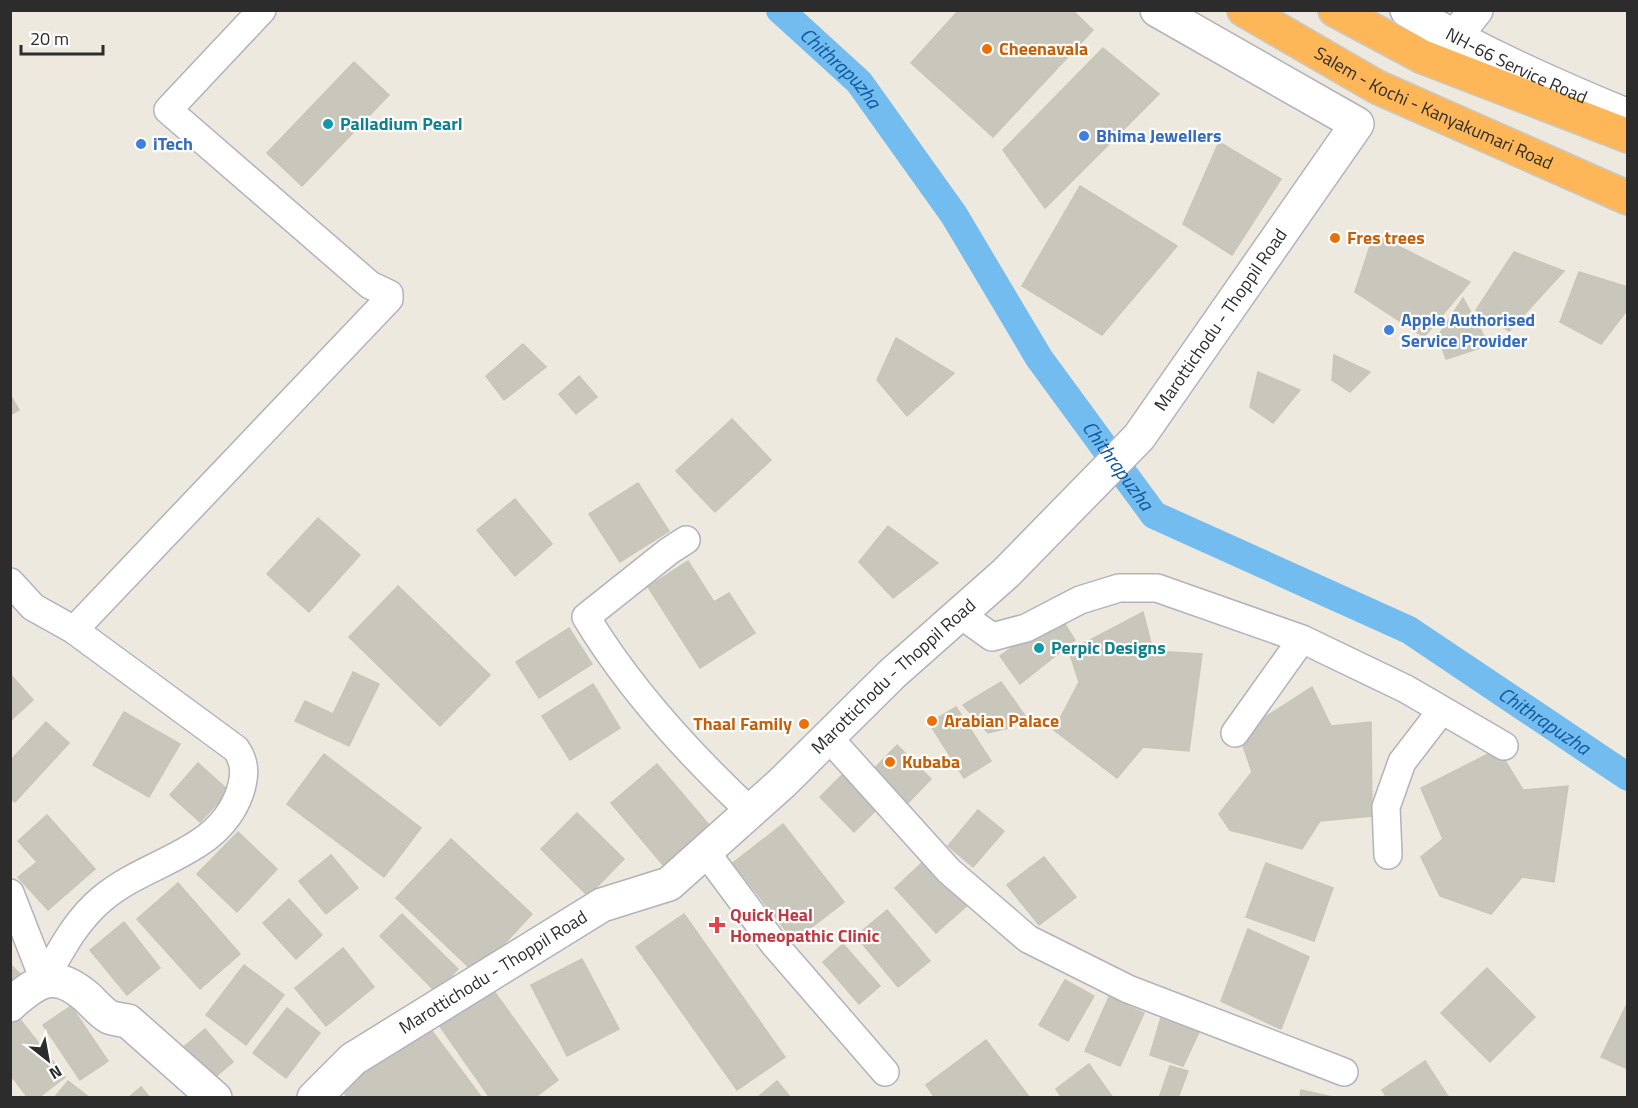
<svg xmlns="http://www.w3.org/2000/svg" width="1638" height="1108" viewBox="0 0 1638 1108" font-family="'Titillium Web',sans-serif">
	<style>
		.lines { fill: none; stroke-linecap: round; stroke-linejoin: round }
		.canal { stroke: #72bcef; stroke-width: 28 }
		.building { fill: #c9c7bc; stroke: #c9c5b7; stroke-width: 1.5 }
		.street-casing { stroke: #b2b2bf; stroke-width: 30 }
		.secondary-casing { stroke: #b2b2bf; stroke-width: 36 }
		.highway-casing { stroke: #c8c8c8; stroke-width: 36 }
		.street { stroke: #fff; stroke-width: 27 }
		.secondary { stroke: #fff; stroke-width: 33 }
		.highway { stroke: #feb758; stroke-width: 33 }
		.food-dot { fill: #e8710a; stroke: #fff; stroke-width: 2 }
		.culture-dot { fill: #0f9aa8; stroke: #fff; stroke-width: 2 }
		.shop-dot { fill: #3f7fe0; stroke: #fff; stroke-width: 2 }
		.health-dot { fill: #e0444e; stroke: #fff; stroke-width: 2 }
		.labels { text-anchor: middle; stroke-width: 4.5; stroke-linejoin: round; paint-order: stroke }
		.food-label { font-size: 18px; font-weight: bold; fill: #c56008; stroke: #fff; text-anchor: start }
		.street-label { font-size: 18px; fill: #2c2c2c; stroke: #fff }
		.culture-label { font-size: 18px; font-weight: bold; fill: #0d838f; stroke: #fff; text-anchor: start }
		.shop-label { font-size: 18px; font-weight: bold; fill: #366cbe; stroke: #fff; text-anchor: start }
		.health-label { font-size: 18px; font-weight: bold; fill: #be3a42; stroke: #fff; text-anchor: start }
		.water-label { font-size: 20px; font-style: italic; fill: #0e589e; stroke: #fff }
	</style>
	<rect width="100%" height="100%" fill="#ede9de"/>
	<g class="lines">
		<path class="canal" id="s1" d="M780,10L859,82L954,215L1039,358L1154,515L1409,630L1628,777"/>
	</g>
	<path class="building" d="M959,10H1072L1093,30L993,137L911,63Z
		M1103,48L1159,94L1045,208L1003,150Z
		M354,62L389,95L302,186L267,153Z
		M1219,142L1281,179L1232,255L1183,224Z
		M1080,186L1177,246L1102,335L1022,286Z
		M1374,234L1470,282L1424,337L1355,292Z
		M1514,252L1564,271L1509,331L1476,310Z
		M1579,272L1628,287V309L1601,344L1560,322Z
		M1463,298L1489,345L1446,359L1438,336Z
		M896,338L954,373L907,416L877,380Z
		M523,344L546,367L504,400L486,376Z
		M1334,355L1370,372L1350,392L1332,380Z
		M1258,372L1300,390L1273,423L1250,407Z
		M579,376L597,397L576,414L559,394Z
		M10,394L19,410L10,415Z
		M732,419L771,460L715,512L676,471Z
		M638,483L669,531L620,562L589,514Z
		M515,499L552,544L515,576L477,530Z
		M318,518L360,555L309,612L267,574Z
		M888,526L938,563L893,598L859,562Z
		M688,561L714,602L729,593L755,633L700,668L648,587Z
		M398,586L490,675L440,726L349,637Z
		M1143,612L1153,651L1202,654L1189,751L1143,747L1117,778L1054,730L1079,682L1069,651Z
		M1059,615L1075,640L1020,684L1000,656Z
		M569,628L592,664L539,698L516,662Z
		M353,672L379,684L349,746L295,721L305,701L333,714Z
		M10,674L33,700L10,721Z
		M1001,682L1026,717L1008,728L988,733L963,705Z
		M593,684L620,728L570,760L542,716Z
		M1312,687L1331,726L1371,722L1372,816L1320,821L1302,849L1230,830L1219,814L1252,772L1239,734Z
		M956,707L991,761L964,778L929,723Z
		M124,712L180,744L149,797L93,765Z
		M46,722L69,743L15,802L10,798V761Z
		M897,745L931,779L906,805L872,771Z
		M1498,749L1523,790L1568,786L1554,882L1522,877L1491,914L1440,896L1421,857L1443,839L1421,788Z
		M324,754L421,828L384,877L287,804Z
		M198,763L229,791L200,822L170,795Z
		M657,764L710,826L663,865L611,803Z
		M842,775L876,810L854,832L820,797Z
		M978,810L1004,831L973,867L948,846Z
		M577,813L624,859L588,896L541,849Z
		M47,815L95,869L48,910L18,877L37,862L18,841Z
		M783,824L844,902L794,941L733,863Z
		M238,832L277,869L237,912L197,874Z
		M451,839L532,914L476,974L396,898Z
		M331,855L358,888L326,914L299,881Z
		M928,857L970,903L936,933L895,888Z
		M1044,857L1076,897L1039,925L1007,885Z
		M1266,863L1333,888L1314,941L1246,917Z
		M178,883L240,954L200,989L137,919Z
		M289,899L322,935L296,959L263,923Z
		M887,910L930,961L898,987L856,936Z
		M402,914L458,969L436,992L380,936Z
		M684,914L785,1057L737,1090L636,947Z
		M124,922L160,968L127,995L90,950Z
		M1248,929L1309,957L1281,1029L1221,1001Z
		M843,944L880,986L859,1004L823,962Z
		M343,948L374,987L326,1026L295,988Z
		M582,959L619,1029L567,1056L531,985Z
		M10,964L20,974L10,983Z
		M244,965L284,995L246,1045L206,1015Z
		M1487,968L1535,1017L1490,1062L1441,1013Z
		M1065,980L1094,996L1068,1041L1039,1025Z
		M491,987L558,1080L534,1098H490L439,1025Z
		M1109,997L1144,1013L1120,1066L1085,1051Z
		M1628,1002V1069L1601,1057Z
		M71,1006L108,1061L80,1080L43,1025Z
		M287,1008L320,1033L286,1078L253,1053Z
		M15,1013L65,1077L38,1098H28L10,1074V1017Z
		M1162,1014L1201,1028L1183,1066L1150,1055Z
		M426,1023L482,1098H348L340,1088Z
		M205,1029L233,1062L208,1083L180,1050Z
		M986,1040L1030,1098H935L926,1085Z
		M1425,1061L1449,1098H1387L1382,1090Z
		M1089,1064L1113,1098H1062L1056,1089Z
		M1170,1066L1188,1071L1178,1098H1159Z
		M68,1081L90,1098H54Z
		M777,1081L791,1098H757Z
		M141,1087L150,1098H128Z
		M1301,1090L1337,1098H1300Z"/>
	<g class="lines">
		<defs>
			<path id="street" d="M686,540L669,551L586,617C630,690 688,753 750,811
				M10,582L33,607L74,630
				M960,614L992,637L1026,628L1080,600L1119,588H1157L1302,639L1406,689L1504,746
				M1235,733L1302,639
				M828,737L949,871L1028,939L1128,989L1344,1072
				M705,851L774,944L885,1072
				M1388,855L1386,807L1402,762L1442,710
				M10,893L44,980C61,950 76,920 103,898C148,860 219,854 240,792C245,776 246,763 236,749L74,630L389,299V294L370,285L168,110L262,10"/>
			<g id="secondary">
				<path id="s2" d="M1407,10C1478,52 1552,85 1628,116"/>
				<path d="M1435,50L1454,38L1476,10"/>
				<path d="M10,1005C39,979 55,969 88,998C94,1004 102,1013 109,1017C114,1019 122,1020 128,1021L215,1098"/>
				<path id="s3" d="M314,1098L353,1059L602,905L669,884L782,783L892,674L1006,573L1139,437L1357,124L1157,10"/>
			</g>
			<g id="highway">
				<path id="s4" d="M1244,10L1377,87L1628,198"/>
				<path d="M1335,10L1423,57L1628,136"/>
			</g>
		</defs>
		<use href="#street" class="street-casing"/>
		<use href="#secondary" class="secondary-casing"/>
		<use href="#highway" class="highway-casing"/>
		<use href="#street" class="street"/>
		<use href="#secondary" class="secondary"/>
		<use href="#highway" class="highway"/>
	</g>
	<g class="food-dot">
		<circle cx="987" cy="49" r="6"/>
		<circle cx="1335" cy="238" r="6"/>
		<circle cx="932" cy="721" r="6"/>
		<circle cx="804" cy="724" r="6"/>
		<circle cx="890" cy="762" r="6"/>
	</g>
	<g class="culture-dot">
		<circle cx="328" cy="124" r="6"/>
		<circle cx="1039" cy="648" r="6"/>
	</g>
	<g class="shop-dot">
		<circle cx="1084" cy="136" r="6"/>
		<circle cx="141" cy="144" r="6"/>
		<circle cx="1389" cy="330" r="6"/>
	</g>
	<path class="health-dot" d="M714 916h6v6h6v6h-6v6h-6v-6h-6v-6h6z"/>
	<g class="labels">
		<g class="food-label">
			<text x="999" y="55">Cheenavala</text>
			<text x="1347" y="244">Fres trees</text>
			<text x="944" y="727">Arabian Palace</text>
			<text x="792" y="730" text-anchor="end">Thaal Family</text>
			<text x="902" y="768">Kubaba</text>
		</g>
		<g class="street-label">
			<text dy="6" stroke="none"><textPath href="#s2" startOffset="123">NH-66 Service Road</textPath></text>
			<text dy="6" stroke="none"><textPath href="#s4" startOffset="214">Salem - Kochi - Kanyakumari Road</textPath></text>
			<text dy="6" stroke="none"><textPath href="#s3" startOffset="1210">Marottichodu - Thoppil Road</textPath></text>
			<text dy="6" stroke="none"><textPath href="#s3" startOffset="724">Marottichodu - Thoppil Road</textPath></text>
			<text dy="6" stroke="none"><textPath href="#s3" startOffset="220">Marottichodu - Thoppil Road</textPath></text>
		</g>
		<g class="culture-label">
			<text x="340" y="130">Palladium Pearl</text>
			<text x="1051" y="654">Perpic Designs</text>
		</g>
		<g class="shop-label">
			<text x="1096" y="142">Bhima Jewellers</text>
			<text x="153" y="150">iTech</text>
			<text x="1401" y="326">Apple Authorised<tspan x="1401" dy="21">Service Provider</tspan></text>
		</g>
		<g class="health-label">
			<text x="730" y="921">Quick Heal<tspan x="730" dy="21">Homeopathic Clinic</tspan></text>
		</g>
		<g class="water-label">
			<text dy="7" stroke="none"><textPath href="#s1" startOffset="84">Chithrapuzha</textPath></text>
			<text dy="7" stroke="none"><textPath href="#s1" startOffset="570">Chithrapuzha</textPath></text>
			<text dy="7" stroke="none"><textPath href="#s1" startOffset="1074">Chithrapuzha</textPath></text>
		</g>
	</g>
	<rect width="1638" height="1108" fill="none" stroke="#2c2c2c" stroke-width="24"/>
	<g transform="translate(48 1060) rotate(149)" stroke="#ffffff" stroke-width="4.5" paint-order="stroke">
	<path d="M0-4.5L10 22L0 15L-10 22Z" fill="#2c2c2c"/>
	<text y="-9" font-size="16" font-weight="bold" text-anchor="middle" fill="#2c2c2c">N</text>
	</g>
	<path d="M21 45v9h82v-9" fill="none" stroke="#2c2c2c" stroke-width="3"/>
	<text x="30" y="45" font-size="18" fill="#2c2c2c" stroke="#ffffff" stroke-width="4.5" paint-order="stroke">20 m</text>
</svg>
